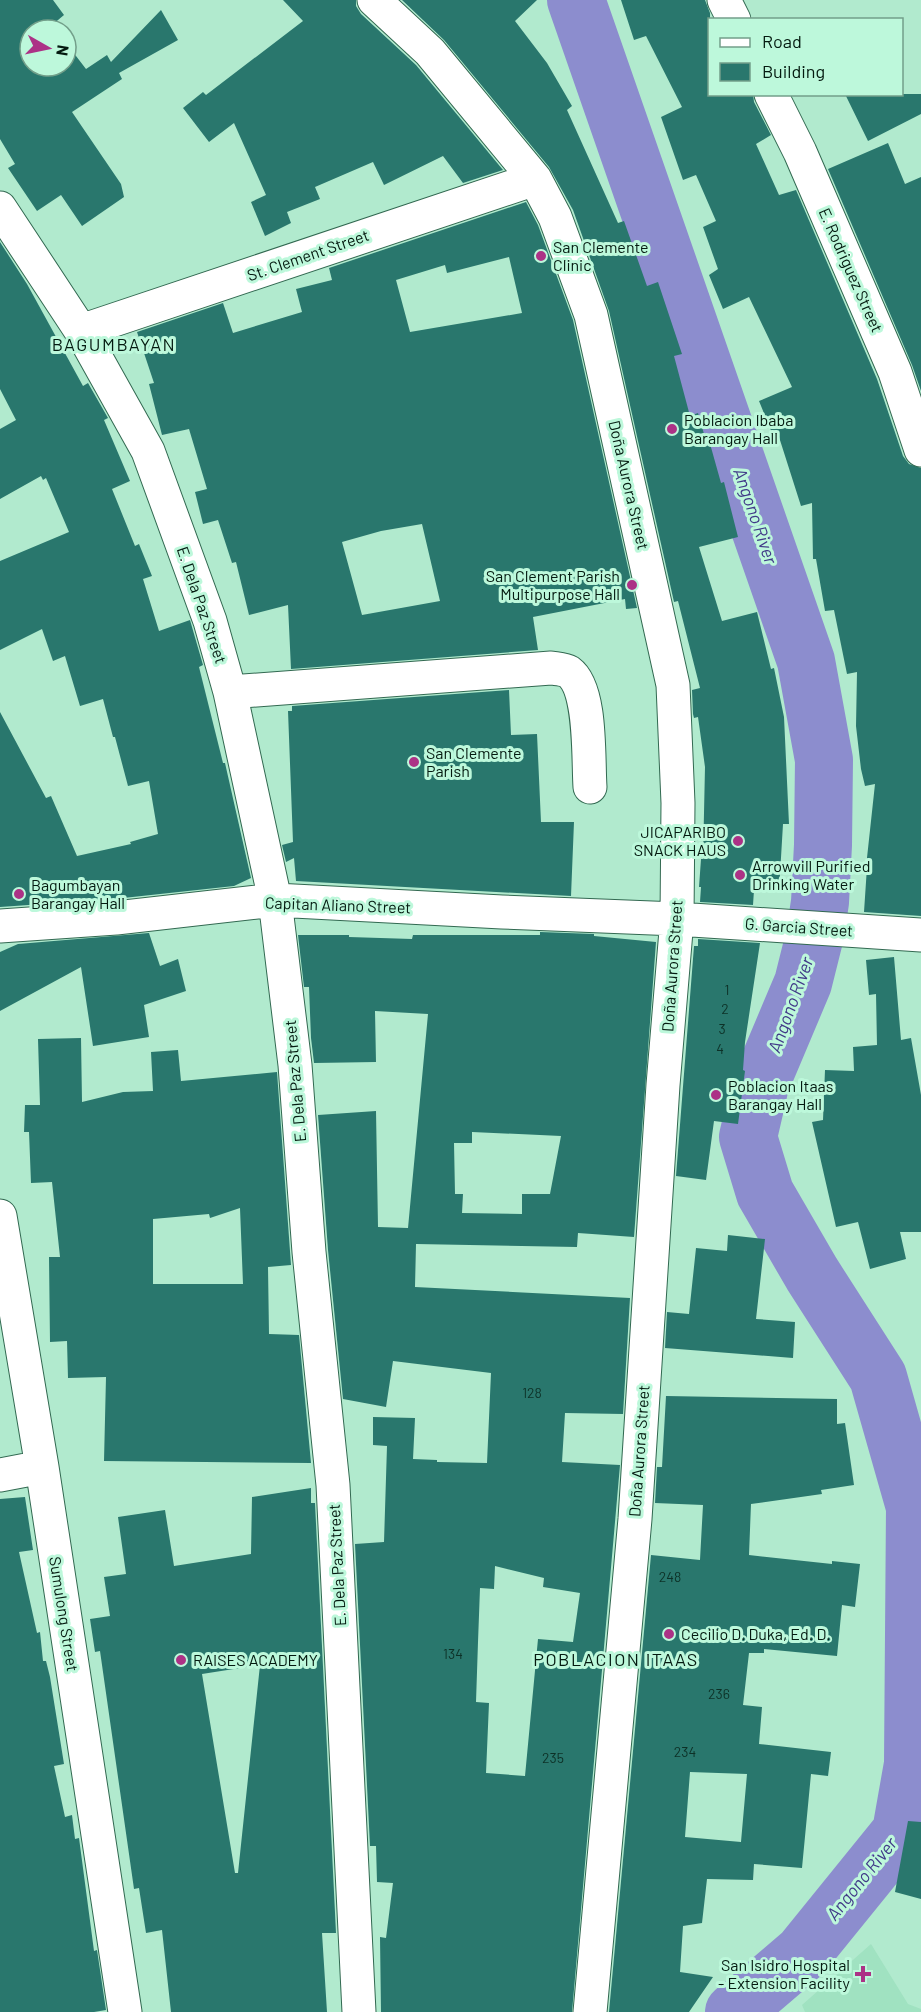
<svg xmlns="http://www.w3.org/2000/svg" width="921" height="2012" viewBox="0 0 921 2012" font-family="Barlow,sans-serif">
	<style>
		.built { fill: #a0e2c1 }
		.lines { fill: none; stroke-linecap: round; stroke-linejoin: round }
		.river { stroke: #8c8dce; stroke-width: 58 }
		.building { fill: #29776d; fill-rule: evenodd }
		.minor-casing { stroke: #326951; stroke-width: 35 }
		.minor { stroke: #fff; stroke-width: 33 }
		.poi-dot { fill: #ac3286; stroke: #bdf8db; stroke-width: 2 }
		.labels { text-anchor: middle; stroke-width: 6; stroke-linejoin: round; paint-order: stroke }
		.number-label { font-size: 14px; fill: #0d3127 }
		.poi-label { font-size: 16px; fill: #041a10; stroke: #bdf8db; text-anchor: start }
		.street-label { font-size: 16px; fill: #041a10; stroke: #bdf8db }
		.neighbourhood-label { font-size: 18px; letter-spacing: 1.5px; fill: #041a10; stroke: #bdf8db }
		.water-label { font-size: 18px; font-style: italic; fill: #413a88; stroke: #bdf8db }
	</style>
	<rect width="100%" height="100%" fill="#b1eace"/>
	<path class="built" d="M871,1944L908,2004L921,2009V2012H805L802,2005Z"/>
	<g class="lines">
		<path class="river" d="M576,0L806,661L824,760L823,845L820,902L815,935L803,983L760,1085L748,1137L765,1193L812,1274L878,1377L915,1507L913,1764L901,1832L803,1953L734,2012"/>
	</g>
	<path class="building" d="M0,0H53L64,15L52,25L56,30H30V66H66V43L86,69L107,55L111,62L161,10L178,40L119,73L122,79L72,112L121,184L124,197L82,226L61,195L37,211L8,168L15,164L0,139Z
		M283,0H356V6L361,14L416,65L503,170L463,183L443,156L384,185L373,162L315,187L320,199L287,212L291,223L265,236L251,202L266,195L234,123L209,142L183,108L203,92L206,95L303,21Z
		M402,0H537L515,21L547,63L572,106L567,110L618,223L624,221L647,286L658,282L682,354L674,356L690,416L698,413L704,434L707,433L721,483L724,482L738,537L699,547L722,621L757,612L771,669L774,668L784,717L789,824H783L779,891L754,890L753,905L700,902L701,887H699L701,859H703L705,767L698,717L694,718L693,714L692,690L700,688L678,601L674,602L609,311L573,210L549,167L444,40Z
		M621,0H705L710,13V94H753L754,102L771,135L756,144L779,195L796,190L877,379L903,456L909,464L921,468V916L864,912L867,867H866L875,784L865,786L861,769L856,726L857,672L847,674L834,610L825,611L816,559H813L812,503L801,506L779,437L774,438L759,401L792,387L749,297L723,309L709,275L718,269L703,227L716,221L696,175L683,180L661,117L682,107L646,36L634,40Z
		M845,94H921V114L868,141Z
		M888,143L905,184L921,177V391L912,365L828,169Z
		M526,202L538,225L573,320L637,608L626,609L625,599L533,617L538,650L291,669L288,605L249,615L236,562L232,563L218,520L203,524L195,492L207,489L189,429L162,435L149,384L154,383L137,332L223,303L233,333L302,312L296,289L332,280L329,268ZM509,257L522,313L410,332L396,280L445,265L447,273ZM422,524L440,601L362,615L342,542L381,531Z
		M0,242L27,284L83,386L88,383L108,418L104,420L130,481L112,489L135,546L139,544L152,576L143,579L159,631L190,620L192,627L203,665L199,667L223,763H225L251,878L234,886L114,899L0,907V712L46,798L51,796L77,856L131,844L130,842L158,834L149,781L128,786L115,737H113L103,699L80,706L65,656L53,661L42,629L0,650V561L69,532L46,478L43,480L41,476L0,499V429L16,420L0,389Z
		M509,690L511,735L537,734L541,822H574L571,896L296,881L294,858L286,862L282,845L293,842L288,711H292V706Z
		M540,932L594,934V936L656,942L634,1237L578,1233L577,1247L416,1244L415,1287L630,1298L623,1414L565,1413L562,1462L620,1465L572,2012H381L380,1937L386,1938L393,1883L377,1882L376,1846H370L355,1544L384,1542L387,1446L373,1445V1417L415,1418L413,1459L437,1460V1462L487,1463L491,1373L393,1361L386,1407L343,1399L328,1250L318,1115L376,1111L378,1227L408,1228L428,1014L375,1011L376,1062L314,1063L311,1038L309,987H304L298,935H349V937L412,939L413,935H540ZM472,1132L561,1136L550,1194H522V1214L462,1213L463,1194H455L454,1143H472ZM495,1566L544,1578L543,1587L580,1593L573,1642L538,1639L525,1776L486,1773L489,1703L476,1702L478,1642L480,1588L494,1589Z
		M149,933L160,966L178,959L186,991L144,1005L149,1037L93,1046L81,967L0,1011V952L18,944Z
		M698,939L760,943L745,1042L743,1070L745,1071L738,1124L714,1121L706,1180L676,1176L694,946H698Z
		M894,957L901,1040L911,1038L921,1095V1232H900L906,1259L870,1269L858,1222L836,1227L812,1122L823,1120L825,1070L854,1071L853,1047L877,1045L876,994L869,995L866,960Z
		M81,1038L82,1102L123,1092L153,1091L151,1052L178,1050L181,1081L277,1072L291,1265L268,1267L269,1334L299,1335L311,1463L104,1461L106,1377L68,1378L67,1341L50,1342L49,1257H60L52,1182L31,1183L29,1132H24L25,1105H40L38,1039ZM240,1208L243,1284H153V1219L209,1214L210,1218Z
		M728,1235L765,1239L756,1319L795,1322L793,1358L665,1348L667,1312L689,1314L696,1248L727,1251Z
		M666,1396L837,1399V1424L845,1423L854,1485L821,1490L822,1494L751,1504L749,1555L832,1564V1561L860,1564L855,1607L842,1605L837,1656L764,1649V1653H749L743,1705L762,1707L759,1744L831,1752L828,1776L811,1774L802,1868L754,1864L753,1880L707,1879L702,1923L683,1926L680,1972L713,1977L689,2012H609L651,1555L700,1560L703,1505L655,1503L657,1467H662ZM690,1772L747,1774L741,1842L685,1837Z
		M311,1488V1503H315L336,1933H322L327,2012H171L162,1930L146,1933L139,1888L134,1889L100,1651L95,1652L90,1619L110,1616L104,1577L126,1574L118,1517L165,1510L174,1566L251,1554L252,1497ZM260,1665L238,1873H235L202,1674Z
		M25,1497L33,1550L19,1552L37,1633L40,1632L43,1661H46L50,1677L64,1764L54,1766L65,1817L72,1815L75,1839L79,1838L94,1951L97,1950L106,2010L94,2012H0V1499Z
		M908,1821L921,1822V1899L895,1892Z"/>
	<g class="lines">
		<defs>
			<path id="minor" d="M374,0L430,52L535,179L555,217L591,315L673,685L678,803L677,919L663,1085L635,1519L590,2012
				M724,0L734,20
				M771,94L800,152L895,372L921,450
				M0,208L81,331L148,451L210,621L230,692L275,900L295,1065L309,1252L333,1485L359,2012
				M81,331L535,179
				M230,692L551,668C557,669 564,669 569,672C592,689 588,759 590,787
				M0,926L116,918L275,900L502,912L677,919L921,935
				M0,1216L42,1467L125,2012
				M0,1475L42,1467"/>
		</defs>
		<use href="#minor" class="minor-casing"/>
		<use href="#minor" class="minor"/>
	</g>
	<g class="poi-dot">
		<circle cx="541" cy="256" r="6"/>
		<circle cx="672" cy="429" r="6"/>
		<circle cx="632" cy="585" r="6"/>
		<circle cx="414" cy="762" r="6"/>
		<circle cx="738" cy="841" r="6"/>
		<circle cx="740" cy="875" r="6"/>
		<circle cx="19" cy="894" r="6"/>
		<circle cx="716" cy="1095" r="6"/>
		<circle cx="669" cy="1634" r="6"/>
		<circle cx="181" cy="1660" r="6"/>
		<path d="M860 1965h6v6h6v6h-6v6h-6v-6h-6v-6h6z"/>
	</g>
	<g class="labels">
		<g class="number-label">
			<text x="727" y="995">1</text>
			<text x="725" y="1014">2</text>
			<text x="722" y="1034">3</text>
			<text x="720" y="1054">4</text>
			<text x="532" y="1398">128</text>
			<text x="670" y="1582">248</text>
			<text x="453" y="1659">134</text>
			<text x="719" y="1699">236</text>
			<text x="685" y="1757">234</text>
			<text x="553" y="1763">235</text>
		</g>
		<g class="poi-label">
			<text x="553" y="253">San Clemente<tspan x="553" dy="18">Clinic</tspan></text>
			<text x="684" y="426">Poblacion Ibaba<tspan x="684" dy="18">Barangay Hall</tspan></text>
			<text x="620" y="582" text-anchor="end">San Clement Parish<tspan x="620" dy="18">Multipurpose Hall</tspan></text>
			<text x="426" y="759">San Clemente<tspan x="426" dy="18">Parish</tspan></text>
			<text x="726" y="838" text-anchor="end">JICAPARIBO<tspan x="726" dy="18">SNACK HAUS</tspan></text>
			<text x="752" y="872">Arrowvill Purified<tspan x="752" dy="18">Drinking Water</tspan></text>
			<text x="31" y="891">Bagumbayan<tspan x="31" dy="18">Barangay Hall</tspan></text>
			<text x="728" y="1092">Poblacion Itaas<tspan x="728" dy="18">Barangay Hall</tspan></text>
			<text x="681" y="1640">Cecilio D. Duka, Ed. D.</text>
			<text x="193" y="1666">RAISES ACADEMY</text>
			<text x="850" y="1971" text-anchor="end">San Isidro Hospital<tspan x="850" dy="18">- Extension Facility</tspan></text>
		</g>
		<g class="street-label">
			<text transform="translate(308 255) rotate(-19)" y="6">St. Clement Street</text>
			<text transform="translate(851 270) rotate(66)" y="6">E. Rodriguez Street</text>
			<text transform="translate(629 485) rotate(77)" y="6">Doña Aurora Street</text>
			<text transform="translate(202 605) rotate(71)" y="6">E. Dela Paz Street</text>
			<text transform="translate(338 905) rotate(2)" y="6">Capitan Aliano Street</text>
			<text transform="translate(799 927) rotate(4)" y="6">G. Garcia Street</text>
			<text transform="translate(672 966) rotate(-86)" y="6">Doña Aurora Street</text>
			<text transform="translate(295 1081) rotate(-95)" y="6">E. Dela Paz Street</text>
			<text transform="translate(639 1451) rotate(-86)" y="6">Doña Aurora Street</text>
			<text transform="translate(337 1565) rotate(-93)" y="6">E. Dela Paz Street</text>
			<text transform="translate(64 1614) rotate(81)" y="6">Sumulong Street</text>
		</g>
		<g class="neighbourhood-label">
			<text x="114" y="351">BAGUMBAYAN</text>
			<text x="616" y="1666">POBLACION ITAAS</text>
		</g>
		<g class="water-label">
			<text transform="translate(755 516) rotate(71)" y="6">Angono River</text>
			<text transform="translate(791 1005) rotate(-70)" y="6">Angono River</text>
			<text transform="translate(862 1879) rotate(-51)" y="6">Angono River</text>
		</g>
	</g>
	<rect x="708" y="18" width="195" height="78" fill="#bdf8db" stroke="#739f8a" stroke-width="1.5"/>
	<rect x="720" y="38" width="30" height="9" fill="#ffffff" stroke="#739f8a" stroke-width="1.5"/>
	<text x="762" y="48" font-size="18" fill="#041a10">Road</text>
	<rect x="720" y="63" width="30" height="18" fill="#29776d" stroke="#739f8a" stroke-width="1.5"/>
	<text x="762" y="78" font-size="18" fill="#041a10">Building</text>
	<g transform="translate(48 48) rotate(99)"><circle r="28" fill="#bdf8db" stroke="#739f8a" stroke-width="1.5"/>
	<path d="M0-4.5L10 22L0 15L-10 22Z" fill="#ac3286"/>
	<text y="-9" font-size="16" font-weight="bold" text-anchor="middle" fill="#041a10">N</text>
	</g>
</svg>
